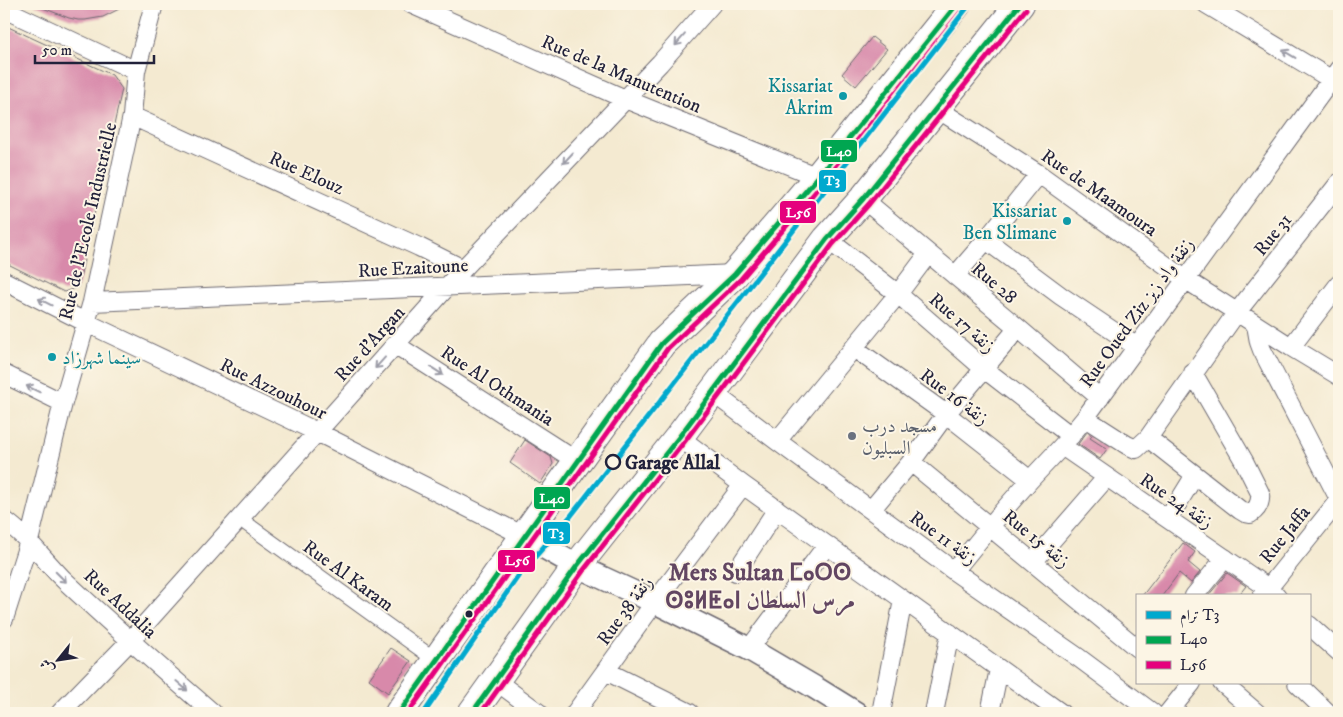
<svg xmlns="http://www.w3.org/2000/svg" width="1343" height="717" viewBox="0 0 1343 717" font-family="'IM FELL DW Pica',Amiri,'Noto Sans Tifinagh',serif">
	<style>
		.building { fill: #d889aa }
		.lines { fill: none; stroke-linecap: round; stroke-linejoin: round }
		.pedestrian-casing { stroke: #6c6870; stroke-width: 16 }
		.minor-casing { stroke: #6c6870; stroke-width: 20 }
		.tertiary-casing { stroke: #6c6870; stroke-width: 25 }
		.primary-casing { stroke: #6c6870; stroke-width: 30 }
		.pedestrian { stroke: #fff; stroke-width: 14 }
		.minor { stroke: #fff; stroke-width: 18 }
		.tertiary { stroke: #fff; stroke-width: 22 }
		.primary { stroke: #fff; stroke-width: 28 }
		.bus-1-casing { stroke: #fcf5e5; stroke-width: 9 }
		.bus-2-casing { stroke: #fcf5e5; stroke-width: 9 }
		.bus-1 { stroke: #00a651; stroke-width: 5 }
		.bus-2 { stroke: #e5007d; stroke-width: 5 }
		.tram-1-casing { stroke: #fcf5e5; stroke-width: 9 }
		.tram-1 { stroke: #00a9ce; stroke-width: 5 }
		.oneway { stroke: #9c9ca7 }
		.culture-dot { fill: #0f9aa8; stroke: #fcf5e5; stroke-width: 2 }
		.worship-dot { fill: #6b7280; stroke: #fcf5e5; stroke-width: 2 }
		.stop-dot { fill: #fcf5e5; stroke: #22223b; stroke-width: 2.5 }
		.bus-dot { fill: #22223b; stroke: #fcf5e5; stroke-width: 2 }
		.labels { text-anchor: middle; stroke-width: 4; stroke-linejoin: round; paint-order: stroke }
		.street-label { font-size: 19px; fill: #22223b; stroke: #fcf5e5 }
		.culture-label { font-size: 19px; fill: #0d838f; stroke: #fcf5e5; text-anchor: end }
		.worship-label { font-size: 19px; fill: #5b616d; stroke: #fcf5e5; text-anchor: start }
		.stop-label { font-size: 19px; font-weight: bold; fill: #22223b; stroke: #fcf5e5; text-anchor: start }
		.district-label { font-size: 24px; font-weight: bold; fill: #624662; stroke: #fcf5e5 }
		.line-badge { stroke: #fcf5e5; stroke-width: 2 }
		.badge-label { font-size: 14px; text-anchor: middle; font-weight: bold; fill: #fff }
	</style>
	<rect width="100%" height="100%" fill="#fcf5e5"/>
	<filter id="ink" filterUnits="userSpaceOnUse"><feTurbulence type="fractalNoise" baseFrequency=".02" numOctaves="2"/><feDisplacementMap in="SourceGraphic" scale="10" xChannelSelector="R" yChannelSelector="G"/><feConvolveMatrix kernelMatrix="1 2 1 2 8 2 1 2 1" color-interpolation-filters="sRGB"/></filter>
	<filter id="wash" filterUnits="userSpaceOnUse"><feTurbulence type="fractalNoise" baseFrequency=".0096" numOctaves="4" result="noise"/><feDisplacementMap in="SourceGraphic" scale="20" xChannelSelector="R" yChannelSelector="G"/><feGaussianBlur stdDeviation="1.12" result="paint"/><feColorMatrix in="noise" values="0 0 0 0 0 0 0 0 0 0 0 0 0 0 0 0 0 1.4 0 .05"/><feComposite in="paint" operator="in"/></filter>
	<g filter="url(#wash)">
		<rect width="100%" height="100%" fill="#f4ead1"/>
		<g id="blocks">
			<path class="building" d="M35,4H97L119,9L103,17L85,20H78L69,18L35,5Z
				M4,25L112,75L122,89L78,287L64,292L4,262Z
				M872,37L887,49L856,86L842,74Z
				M1087,432L1092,436L1090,438L1107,449L1100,459L1078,444Z
				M525,440L551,457L553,464L540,484L510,463Z
				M1183,543L1195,552L1188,562L1200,572L1191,583L1179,573L1162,596H1142Z
				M1227,573L1246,586L1238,596H1208Z
				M391,648L411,661L388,693L369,679Z"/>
		</g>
	</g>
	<g filter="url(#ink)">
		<use href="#blocks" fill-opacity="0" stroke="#6c6870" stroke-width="1"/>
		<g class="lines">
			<defs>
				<path id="pedestrian" d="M240,519L437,661"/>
				<path id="minor" d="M411,4L625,99L818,177
					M1206,4L1339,84
					M4,9L136,71
					M936,108L1039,174L1185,279L1291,347L1339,376
					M132,116L419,247L463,269
					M863,199L1018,328L1100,398
					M827,239L898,294L983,368L1071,436
					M986,240L1061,296L1137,347
					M955,276L986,240L1039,174
					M4,281L87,323L317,432L524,536
					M92,302L735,274
					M1256,325L1259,342L1262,350L1339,499
					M396,345L578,462
					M1291,347L1339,284
					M854,348L946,414L1030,480
					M4,374L63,403
					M712,392L777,441L954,571L1079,658L1153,713
					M1085,418L1127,445L1136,449L1148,438L1237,312L1339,183
					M679,437L743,485L1061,713
					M1148,438L1240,510L1245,513L1250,514C1258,509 1261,502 1260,493L1244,461L1193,373
					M777,441L898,294L928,254
					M1062,446L1268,588L1277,596
					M911,462L1137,648
					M871,510L911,462L946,414L1018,328
					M1168,519L1195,475
					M4,520C27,536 43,559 63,579C112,625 162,669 213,713
					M1033,562L1106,478
					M954,571L1002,512L1030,480L1062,446L1085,418L1339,69
					M736,572L777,509
					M1194,596L1225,558
					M1262,596L1339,500
					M4,619L29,541L63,403L92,302L132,116L136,71L154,4
					M1309,625L1339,652
					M749,649L827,545
					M606,671L690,713
					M496,681L539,713
					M1222,683L1257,713
					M1297,683L1328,713
					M60,713L130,641L463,269L660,63L712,4
					M575,713L655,602L743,485
					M881,713L903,600
					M934,713L950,633
					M990,713L999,669
					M1168,713L1192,683"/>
				<path id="tertiary" d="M524,536L577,566L655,602L749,649L814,687L856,713"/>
				<path id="primary" d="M399,713L549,501L662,343L735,274L818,177L957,4
					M472,713L577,566L679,437L827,239L863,199L1020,4"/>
			</defs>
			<use href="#pedestrian" class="pedestrian-casing"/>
			<use href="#minor" class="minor-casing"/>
			<use href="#tertiary" class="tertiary-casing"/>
			<use href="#primary" class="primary-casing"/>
			<use href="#pedestrian" class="pedestrian"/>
			<use href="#minor" class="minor"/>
			<use href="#tertiary" class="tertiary"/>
			<use href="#primary" class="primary"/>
			<defs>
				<path id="bus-1" d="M399,713L662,343L735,274L818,177L957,4
					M472,713L577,566L679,437L827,239L863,199L1020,4"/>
				<path id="bus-2" d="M408,713L668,348L741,279L824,182L963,9
					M481,713L583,571L685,441L833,244L869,204L1026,9"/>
			</defs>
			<use href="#bus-1" class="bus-1-casing"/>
			<use href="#bus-2" class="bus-2-casing"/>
			<use href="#bus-1" class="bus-1"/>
			<use href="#bus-2" class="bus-2"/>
			<defs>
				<path id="tram-1" d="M424,713L519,575L570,517L970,4"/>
			</defs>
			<use href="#tram-1" class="tram-1-casing"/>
			<use href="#tram-1" class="tram-1"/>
		</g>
		<defs><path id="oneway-shaft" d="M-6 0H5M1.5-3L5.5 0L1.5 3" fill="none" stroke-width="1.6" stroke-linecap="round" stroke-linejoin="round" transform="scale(1.25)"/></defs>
		<g class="oneway">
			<use href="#oneway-shaft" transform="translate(680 40) rotate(131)"/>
			<use href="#oneway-shaft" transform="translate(1289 54) rotate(-149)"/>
			<use href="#oneway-shaft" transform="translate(568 158) rotate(133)"/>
			<use href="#oneway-shaft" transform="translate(45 302) rotate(-153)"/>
			<use href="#oneway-shaft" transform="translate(380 363) rotate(132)"/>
			<use href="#oneway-shaft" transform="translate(437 371) rotate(33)"/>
			<use href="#oneway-shaft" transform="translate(33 389) rotate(-154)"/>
			<use href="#oneway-shaft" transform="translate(61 577) rotate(45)"/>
			<use href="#oneway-shaft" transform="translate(182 686) rotate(41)"/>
		</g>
	</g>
	<g class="culture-dot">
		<circle cx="843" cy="96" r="5"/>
		<circle cx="1067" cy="221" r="5"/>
		<circle cx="52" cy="357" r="5"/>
	</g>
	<circle class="worship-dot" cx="852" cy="436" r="5"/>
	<circle class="stop-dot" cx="613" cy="462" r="7"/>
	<circle class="bus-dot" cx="469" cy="614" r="4.5"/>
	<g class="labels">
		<g class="street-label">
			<text transform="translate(622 73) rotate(23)" y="7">Rue de la Manutention</text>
			<text transform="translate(307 172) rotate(24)" y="7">Rue Elouz</text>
			<text transform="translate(1100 192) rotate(35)" y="7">Rue de Maamoura</text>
			<text transform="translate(87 221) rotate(-77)" y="7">Rue de l'Ecole Industrielle</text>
			<text transform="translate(1272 234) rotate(-51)" y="7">Rue 31</text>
			<text transform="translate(413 267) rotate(-3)" y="7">Rue Ezaitoune</text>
			<text transform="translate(995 282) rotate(40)" y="7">Rue 28</text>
			<text transform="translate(1136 312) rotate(-54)" y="7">Rue Oued Ziz زنقة واد زيز</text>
			<text transform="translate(963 322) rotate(41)" y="7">Rue 17 زنقة</text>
			<text transform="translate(369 343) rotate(-48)" y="7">Rue d'Argan</text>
			<text transform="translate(498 385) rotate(33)" y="7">Rue Al Othmania</text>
			<text transform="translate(274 388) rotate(26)" y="7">Rue Azzouhour</text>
			<text transform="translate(955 396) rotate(37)" y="7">Rue 16 زنقة</text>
			<text transform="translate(1177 500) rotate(34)" y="7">Rue 24 زنقة</text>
			<text transform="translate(1284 534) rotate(-51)" y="7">Rue Jaffa</text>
			<text transform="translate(944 537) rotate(36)" y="7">Rue 11 زنقة</text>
			<text transform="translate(1037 538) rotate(39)" y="7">Rue 15 زنقة</text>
			<text transform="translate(349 575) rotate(36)" y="7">Rue Al Karam</text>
			<text transform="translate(121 603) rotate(43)" y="7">Rue Addalia</text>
			<text transform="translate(624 610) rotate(-54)" y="7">Rue 38 زنقة</text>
		</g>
		<g class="culture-label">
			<text x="833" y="92">Kissariat<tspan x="833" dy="22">Akrim</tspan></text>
			<text x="1057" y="217">Kissariat<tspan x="1057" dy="22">Ben Slimane</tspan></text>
			<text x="62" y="364" text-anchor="start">سينما شهرزاد</text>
		</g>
		<g class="worship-label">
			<text x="862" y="432">مسجد درب<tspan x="862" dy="22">السبليون</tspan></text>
		</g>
		<g class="stop-label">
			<text x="625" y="469">Garage Allal</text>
		</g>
		<g class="district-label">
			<text x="760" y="580">Mers Sultan ⵎⴰⵔⵙ<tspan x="760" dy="28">ⵙⵓⵍⵟⴰⵏ مرس السلطان</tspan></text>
		</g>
	</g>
	<g class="line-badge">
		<rect x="820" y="139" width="38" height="24" rx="5" fill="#00a651"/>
		<rect x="818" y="169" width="29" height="24" rx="5" fill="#00a9ce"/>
		<rect x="779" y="200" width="38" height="24" rx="5" fill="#e5007d"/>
		<rect x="533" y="486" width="38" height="24" rx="5" fill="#00a651"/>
		<rect x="542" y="521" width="29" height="24" rx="5" fill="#00a9ce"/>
		<rect x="497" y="549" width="39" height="24" rx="5" fill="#e5007d"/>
	</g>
	<g class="badge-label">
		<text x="839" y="156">L40</text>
		<text x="832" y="185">T3</text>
		<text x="798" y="217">L56</text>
		<text x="552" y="503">L40</text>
		<text x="556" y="538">T3</text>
		<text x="517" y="565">L56</text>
	</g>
	<rect width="1343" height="717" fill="none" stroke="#fcf5e5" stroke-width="20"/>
	<rect x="1136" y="594" width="175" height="90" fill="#fcf5e5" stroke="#a5a1a1"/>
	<rect x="1146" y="611" width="25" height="8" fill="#00a9ce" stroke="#a5a1a1"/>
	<text x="1180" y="620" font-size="15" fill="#22223b">ترام T3</text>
	<rect x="1146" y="636" width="25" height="8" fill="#00a651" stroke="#a5a1a1"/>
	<text x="1180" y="644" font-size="15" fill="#22223b">L40</text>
	<rect x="1146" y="661" width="25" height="8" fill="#e5007d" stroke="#a5a1a1"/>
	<text x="1180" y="670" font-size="15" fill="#22223b">L56</text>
	<g transform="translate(58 660) rotate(240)" stroke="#fcf5e5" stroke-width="4" paint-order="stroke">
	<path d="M0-4L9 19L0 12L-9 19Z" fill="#22223b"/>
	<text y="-8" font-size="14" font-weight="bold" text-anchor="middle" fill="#22223b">ش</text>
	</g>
	<path d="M35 55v8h119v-8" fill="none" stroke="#22223b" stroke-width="2.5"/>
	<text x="42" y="55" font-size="15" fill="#22223b" stroke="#fcf5e5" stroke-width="4" paint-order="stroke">50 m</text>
</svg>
